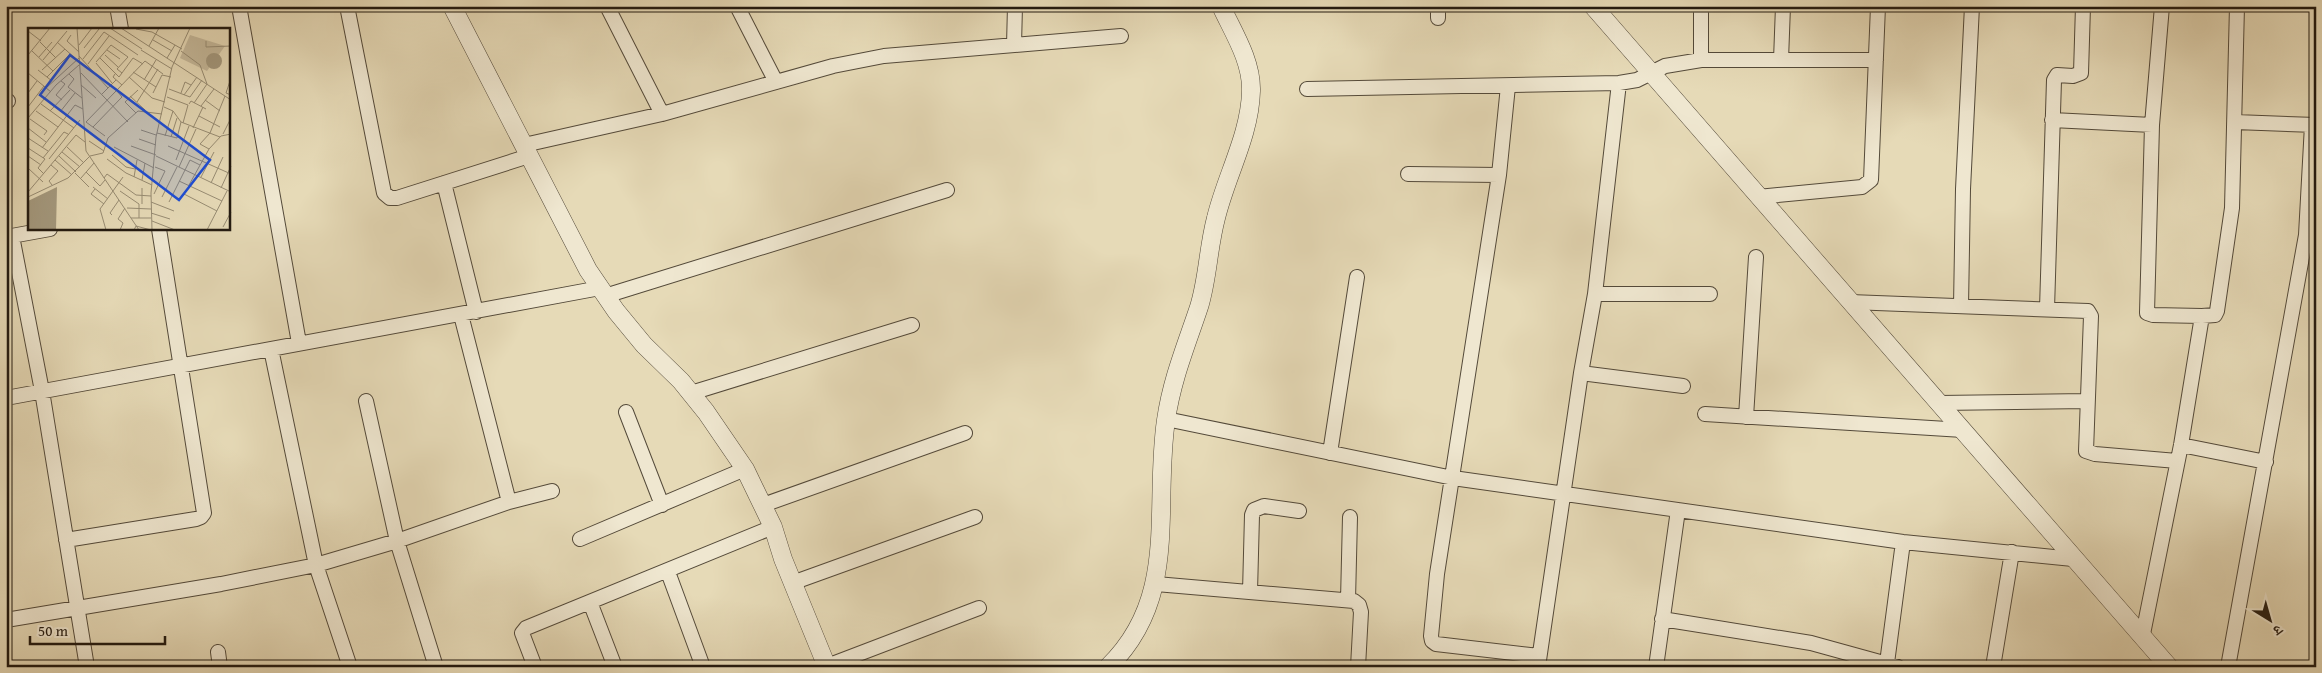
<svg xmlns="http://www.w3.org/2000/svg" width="2322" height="673" viewBox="0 0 2322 673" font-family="'Gentium Book Plus','Noto Serif Devanagari',serif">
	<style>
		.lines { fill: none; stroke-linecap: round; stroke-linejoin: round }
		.minor-casing { stroke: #544a3a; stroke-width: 16 }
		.tertiary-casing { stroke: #544a3a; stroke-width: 19 }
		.minor { stroke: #efe7d0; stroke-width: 14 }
		.tertiary { stroke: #efe7d0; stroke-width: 18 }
		.inset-road { fill: none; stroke: #988d74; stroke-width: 1 }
		.view { fill: #1d4ed8; fill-opacity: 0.15; stroke: #1d4ed8; stroke-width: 2.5 }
		.inset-edge { fill: none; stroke: #231a10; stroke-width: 2.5 }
	</style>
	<rect width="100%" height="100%" fill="#e6dab7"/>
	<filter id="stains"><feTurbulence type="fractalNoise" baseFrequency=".004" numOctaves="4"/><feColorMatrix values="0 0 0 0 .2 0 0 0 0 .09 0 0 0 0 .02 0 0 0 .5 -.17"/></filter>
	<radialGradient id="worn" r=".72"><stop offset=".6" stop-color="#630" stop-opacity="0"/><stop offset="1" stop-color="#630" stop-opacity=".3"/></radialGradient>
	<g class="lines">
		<defs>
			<path id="minor" d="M117,6L121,29
				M239,6L299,343
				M347,6L384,193L390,198H397L529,156
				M607,6L662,114
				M737,6L776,82
				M1438,6V18
				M1014,45L1015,6
				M1701,60V6
				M1781,60L1783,6
				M1508,86L1499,175L1437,574L1431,636L1432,641L1436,644L1539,656
				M1307,89L1619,83L1637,80L1665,66L1701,60H1876
				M6,101H8
				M2052,120L2152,125L2147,313L2153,315L2202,316
				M2235,122L2316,125
				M2152,125L2162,6
				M524,145L662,114L833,66L884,56L1121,36
				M1408,174L1499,175
				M444,183L476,312
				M1758,197L1862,187L1871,180L1878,6
				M12,236L42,391L87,667
				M6,237L50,229
				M1595,294H1710
				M605,296L947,190
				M1850,302L2088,311L2091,316L2086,451L2095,454L2177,461
				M1961,306L1963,189L1972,6
				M2047,309L2054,80L2057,75L2073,76L2081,73L2083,6
				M461,315L509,502
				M271,349L316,565L350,667
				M1581,373L1683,386
				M691,393L912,325
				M6,398L600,288
				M366,401L397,541L436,667
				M1939,403L2087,401
				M626,412L662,505
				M1705,414L1963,430
				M1746,417L1756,257
				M1166,419L1453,478L1903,542L2073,559
				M2181,445L2266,462
				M1330,453L1357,277
				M763,505L965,433
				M580,539L745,469
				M66,540L196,519L201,517L204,513L159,229
				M668,572L703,667
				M792,583L975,517
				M1156,584L1354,601L1359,605L1361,612L1358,667
				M1250,592L1252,515L1254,510L1264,506L1299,511
				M1348,600L1350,517
				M590,602L615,667
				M1662,619L1811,643L1898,667
				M6,620L221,584L316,565L397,541L509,502L552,491
				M2143,634L2181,445L2202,316L2215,315L2217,311L2232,208L2237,6
				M218,652L220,667
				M1887,663L1903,542
				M827,666L979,608
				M535,667L522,633L526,628L773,527
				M1538,667L1581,373L1595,294L1619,83
				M1656,667L1678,510
				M1993,667L2012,552
				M2228,667L2306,235L2312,125"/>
			<path id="tertiary" d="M452,6L588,270L616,311L644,345L681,381L706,412L745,469L773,527L783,559L827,667
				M1593,6L2169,667
				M1108,667C1180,597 1153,509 1166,420C1172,379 1186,346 1199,307C1208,278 1208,248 1216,218C1226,176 1250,135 1251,91C1252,61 1233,32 1221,6"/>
		</defs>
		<use href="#minor" class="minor-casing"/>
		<use href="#tertiary" class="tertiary-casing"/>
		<use href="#minor" class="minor"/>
		<use href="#tertiary" class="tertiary"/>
	</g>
	<g transform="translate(28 28)">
		<rect width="202" height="202" fill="#e6dab7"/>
		<path d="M162,7L197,18L179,43L152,30Z" fill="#c5b99b"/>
		<path d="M178 33a8 8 0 1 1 16 0a8 8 0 1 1-16 0ZM29,159L28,202H0V173Z" fill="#a4997e"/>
		<path class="inset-road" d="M49,0L58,123L111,202M82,0L114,21M93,0L203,72M108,1L124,4L154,21M0,3L13,13M43,7L39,13L51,24M125,12L144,23M178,13V19L203,18M12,14L28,30M29,14L48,31M51,17L64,0M121,18L131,0M56,20L71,1M79,22L92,31M113,22L144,41M4,23L25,43M153,23L172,37L179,56M0,27L22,0M77,27L90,39M51,28L80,60M11,29L24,14M72,30L91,49L105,30L115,36M139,30L147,17M55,31L76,4L110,27M15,32L39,3M68,34L83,17L100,29L89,41L94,45M68,35L84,55M60,36L81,8M10,42L24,53M14,42L37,21M105,44L128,59M0,45L23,64M53,45L100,94M41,46L46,51L40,59L54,70M87,46L85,49L94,57M19,49L42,26M101,49L124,70L137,74M116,52L128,32M33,53L37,56L28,67L34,72M202,53L198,65L203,67M53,57L68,70M18,60L51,30M141,61L162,69L174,52M0,65L9,53M125,65L134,47L143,49M153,65L157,54L163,57M74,66L88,52M156,67L169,49M102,68L117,82M139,69L160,77L155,95M177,72L192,83M109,74L130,41M166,75L179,56M13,76L46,100M161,76L163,73L178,81M173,78L186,61M0,79L16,58M136,79L145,83L153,94L192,109M8,83L30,99M22,83L42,62M32,84L47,65M108,85L97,74L110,62M171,88L192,99M0,90L28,57L51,37M2,91L19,103L16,107M58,94L117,33L135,46M58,94L77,108M65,99L94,69L89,63M0,100L18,114M165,100L175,79M113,102L128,107M129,105L149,110L153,94M182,105L197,68M195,106L202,92M137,108L145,83M143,109L149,90M0,110L20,123M111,111L128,117M61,113L76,123M103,118L128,127M140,118L203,146M39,119L56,135M86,119L126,140M0,120L17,131L10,140L16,146M14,120L47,77L55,81M181,121L172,116L182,105M34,124L52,139M84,127L98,139L107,141M0,128L13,137M31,128L48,144M128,128L203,164M15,130L36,104L40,106M21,131L52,92M79,131L98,145L124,157M27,132L44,147M148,132L161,98M23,137L30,143L21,153L24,157M151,139L168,101M1,141L15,154M58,144L72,158L77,152M47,145L61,159M106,149L109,132M173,149L186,124M53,150L66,135M76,150L79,146L108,167L123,168M114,152L117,135M151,153L194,173M183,155L195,129M161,157L181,121L193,108L203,106M65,159L80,171M193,160L203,138M67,161L63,166L76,176M92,163L111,176V190M0,164L48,107L57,114M126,166L137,143L127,139M156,166L189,183M0,169L40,150L62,128L75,125L80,110L110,83L134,86M134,169L149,139M123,174L146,183M141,174L162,132L172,137M114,176V160M99,180L123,181M123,185L142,191M84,187L82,185L91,172M103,190H123M124,193L147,202M195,199L203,184M78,202L72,181L95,149M92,202L95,195L90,191L97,180M106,202L108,198L123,202M124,202L123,165L128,109L144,39L162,0M179,202L199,163"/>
		<path class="view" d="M42,27L182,132L151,172L12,67Z"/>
		<rect width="202" height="202" class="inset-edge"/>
	</g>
	<rect width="2322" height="673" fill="none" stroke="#e6dab7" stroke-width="25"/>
	<rect x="8" y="8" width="2307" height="658" fill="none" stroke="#231a10" stroke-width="2.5"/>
	<rect x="12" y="12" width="2297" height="648" fill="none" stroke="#231a10"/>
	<g transform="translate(2270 620) rotate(143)" stroke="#efe7d0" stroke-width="4" paint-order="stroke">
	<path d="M0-4L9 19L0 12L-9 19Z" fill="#231a10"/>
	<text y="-8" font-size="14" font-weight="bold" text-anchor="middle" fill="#231a10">उ</text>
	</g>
	<path d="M30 636v8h135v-8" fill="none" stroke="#231a10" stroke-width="2.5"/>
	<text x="38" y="636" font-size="15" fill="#231a10" stroke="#efe7d0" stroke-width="4" paint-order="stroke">50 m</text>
	<rect width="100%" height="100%" filter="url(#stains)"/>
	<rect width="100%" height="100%" fill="url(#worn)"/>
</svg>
